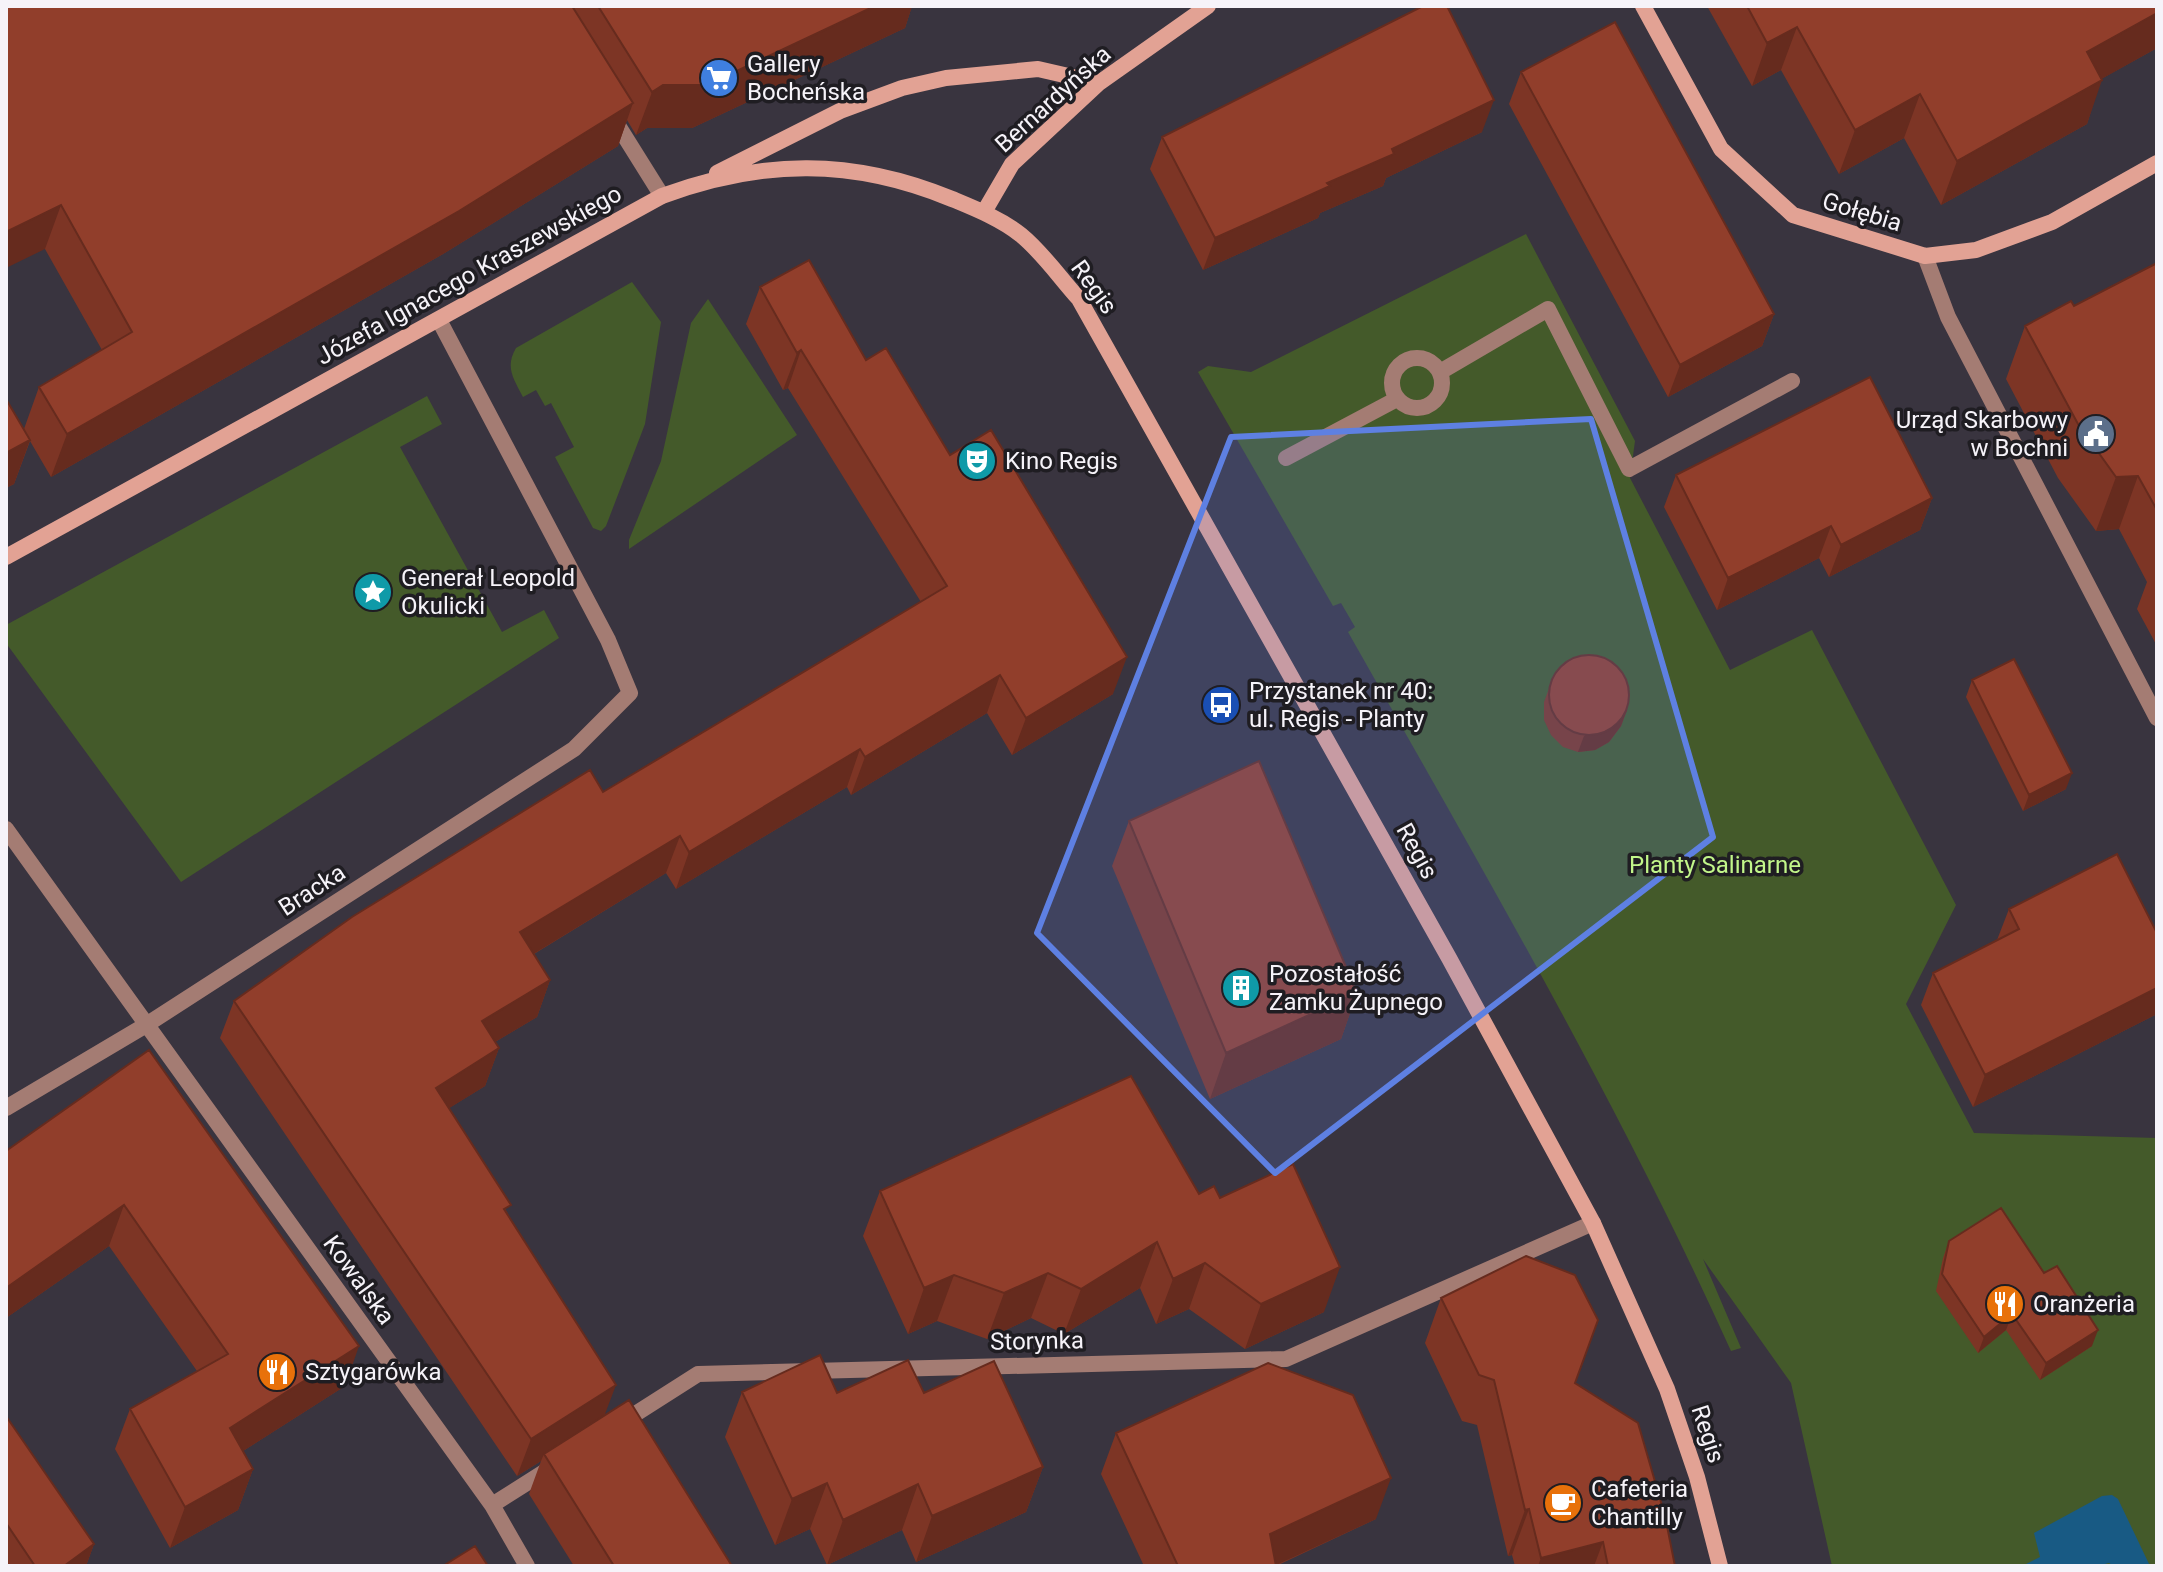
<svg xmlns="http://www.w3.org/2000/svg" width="2163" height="1572" viewBox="0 0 2163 1572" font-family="Roboto,sans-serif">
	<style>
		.green { fill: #445a2a }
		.water { fill: #185a84 }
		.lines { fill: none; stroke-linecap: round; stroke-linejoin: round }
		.street { stroke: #a47c73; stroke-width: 16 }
		.secondary { stroke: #e2a294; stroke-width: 16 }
		.wall { fill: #7d3525 }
		.shaded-wall { fill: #662b1e }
		.building { fill: #913e2b; stroke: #662b1e; stroke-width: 2 }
		.marked { fill: #5e80e2; fill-opacity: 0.2; stroke: #5e80e2; stroke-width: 6; stroke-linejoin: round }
		.labels { text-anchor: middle; stroke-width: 7; stroke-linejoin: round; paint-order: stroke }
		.poi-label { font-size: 24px; fill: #f6f3f9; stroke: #1f1d22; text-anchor: start }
		.street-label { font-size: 24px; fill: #f6f3f9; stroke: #1f1d22 }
		.park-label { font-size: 24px; fill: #c2f68a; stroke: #1f1d22 }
	</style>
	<rect width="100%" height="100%" fill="#39343f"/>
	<path class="green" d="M1526,234L1635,441L1630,478L1730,670L1812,630L1956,905L1906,1004L1974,1133L2157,1138V1566H1832L1791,1383L1703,1259L1741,1348L1731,1351C1619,1103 1482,869 1348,632L1355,627L1341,603L1333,606L1198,372L1208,366L1251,372Z
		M632,282L661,322L645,424L606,526L601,531L593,528L555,457L574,447L551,403L545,406L536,390L523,397C513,378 505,367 516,348Z
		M708,299L797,435L629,549V540L661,461L691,323Z
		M427,396L442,424L400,447L502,632L544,610L559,638L181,882L6,643V625Z"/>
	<path class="water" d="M2112,1495L2118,1499L2150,1566H2114L2109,1563L2097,1566H2022L2040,1557L2034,1533L2102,1496Z"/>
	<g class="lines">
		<path class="street" d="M612,116L662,196
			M1925,256L1948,317L2157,718
			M1392 383a25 25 0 1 1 50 0a25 25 0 1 1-50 0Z
			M1440,372L1548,309L1629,469L1792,381
			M1286,458L1397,399
			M6,829L492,1505L527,1566
			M6,1108L146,1025L574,749L630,693L608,640L439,320
			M618,1425L698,1374L1286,1359L1593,1223
			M492,1505L552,1467"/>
		<path class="secondary" d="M1643,6L1721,149L1793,215L1925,256L1976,250L2052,222L2157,163
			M717,173L840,111L902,88L946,78L1038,69L1099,83
			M984,212L1012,164L1099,83L1208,6
			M6,557L662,196C762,159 853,158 952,199C976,209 1001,219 1021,235C1043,253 1060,278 1079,299L1449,958L1593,1223L1667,1389L1697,1477L1720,1566"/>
	</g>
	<path class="wall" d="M6,6H912L905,28L692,128H647L636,135L627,120L618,146L443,254L51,477L30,441L14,484L6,488V399L24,429L39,387L102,350L45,249Z
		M1707,6H2157V48L2101,79L2087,124L1941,205L1904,138L1839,174L1781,70L1752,86Z
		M1521,72L1774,314L1762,346L1668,397L1509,104Z
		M1482,132L1386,178L1383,186L1320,213L1318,218L1203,270L1150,169L1162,137Z
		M2157,263V646L2137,609L2147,582L2119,529L2096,531L2058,478L2006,379L2025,326L2074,306Z
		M760,287L866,360L950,455L1113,694L1012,755L987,713L851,795L847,787L676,889L666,873L534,954L550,980L537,1017L495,1042L499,1048L485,1086L449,1108L508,1214L605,1415L732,1566H574L529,1494L541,1461L517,1476L220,1038L234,1001L603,792L921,602L788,388L783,390L746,324Z
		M1676,475L1932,498L1920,530L1829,577L1819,558L1717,610L1664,507Z
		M1972,680L2066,789L2023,811L1966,697Z
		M1550,686L1627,710L1621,726L1609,742L1595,750L1578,752L1563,747L1551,735L1544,720V702Z
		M1129,821L1357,993L1341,1039L1210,1099L1112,866Z
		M2009,909L2157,933V1014L1973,1107L1921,1005L1933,973L1997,940Z
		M149,1050L345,1386L243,1451L253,1469L238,1510L170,1548L115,1449L130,1409L197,1371L109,1246L6,1318V1151Z
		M880,1191L1199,1194L1220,1198L1324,1312L1245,1349L1189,1309L1156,1324L1140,1288L1064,1334L1031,1318L987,1339L937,1321L908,1334L863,1236Z
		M1949,1241L2092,1346L2040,1380L2006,1330L1978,1353L1936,1291L1943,1258Z
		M1441,1298L1575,1383L1675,1566H1515L1512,1555L1508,1556L1477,1425L1462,1421L1425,1343Z
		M742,1392L924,1393L1043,1467L1026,1512L916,1562L902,1530L827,1565L810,1529L775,1545L725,1437Z
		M6,1421L94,1544L86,1566H6Z
		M1116,1433L1376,1519L1276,1566H1144L1101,1474Z"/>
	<path class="shaded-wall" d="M875,6H912L905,28L692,128H647L636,135L652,92L663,85Z
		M2157,13V48L2071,96L2087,52Z
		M1797,27L1781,70L1752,86L1767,43Z
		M2102,80L2087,124L1941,205L1957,161Z
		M1920,94L1904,138L1839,174L1855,130Z
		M1494,100L1482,132L1386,178L1383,186L1320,213L1318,218L1203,270L1215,238L1392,149Z
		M633,103L618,146L443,254L51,477L67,434Z
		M61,205L45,249L6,268V232Z
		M1774,314L1762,346L1668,397L1680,365Z
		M801,350L788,388L783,390L797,353Z
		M30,440L14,484L6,488V453Z
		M2138,476L2119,529L2096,531L2116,477Z
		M1932,498L1920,530L1829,577L1841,545Z
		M1831,526L1819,558L1717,610L1728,578Z
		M1127,657L1113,694L1012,755L1026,718Z
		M1000,675L987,713L851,795L865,757Z
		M1627,710L1621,726L1609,742L1595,750L1578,752L1584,736Z
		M860,749L847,787L676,889L689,852Z
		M2072,773L2066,789L2023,811L2029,795Z
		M680,836L666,873L507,970L520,932Z
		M550,980L537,1017L468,1058L482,1021Z
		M2157,988V1014L1973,1107L1985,1075Z
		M1357,993L1341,1039L1210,1099L1226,1053Z
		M499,1048L485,1086L422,1125L436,1088Z
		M124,1205L109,1246L6,1318V1288Z
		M1157,1242L1140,1288L1064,1334L1081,1289Z
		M1205,1263L1189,1309L1156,1324L1173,1279Z
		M1340,1267L1324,1312L1245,1349L1261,1304Z
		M1048,1273L1031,1318L987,1339L1004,1293Z
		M954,1275L937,1321L908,1334L924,1288Z
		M2012,1314L2006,1330L1978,1353L1984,1337Z
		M2098,1330L2092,1346L2040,1380L2046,1363Z
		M359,1346L345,1386L215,1469L230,1428Z
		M616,1385L602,1422L544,1454L541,1461L517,1476L531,1439Z
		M1043,1467L1026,1512L916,1562L932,1516Z
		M253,1469L238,1510L170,1548L185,1507Z
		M1391,1478L1376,1519L1274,1566L1270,1534Z
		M827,1483L810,1529L775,1545L792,1499Z
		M918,1484L902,1530L827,1565L843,1520Z
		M1529,1509L1512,1555L1508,1556L1525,1510Z
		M1603,1542L1594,1566H1538L1541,1558Z
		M94,1544L86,1566H64Z"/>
	<path class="building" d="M6,6H572L633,103L459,211L67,434L39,387L132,332L61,205L6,232Z
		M598,6H875L707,85H663L652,92Z
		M1423,6H1447L1494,100L1392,149L1394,154L1327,183L1330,186L1215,238L1162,137Z
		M1747,6H2157V13L2087,52L2102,80L1957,161L1920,94L1855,130L1797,27L1767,43Z
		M1615,22L1774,314L1680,365L1521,72Z
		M809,260L866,360L886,348L950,455L991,430L1127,657L1026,718L1000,675L865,757L860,749L689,852L680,836L520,932L550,980L482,1021L499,1048L436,1088L511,1205L504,1209L616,1385L531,1439L234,1001L352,917L590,770L603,792L947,586L801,350L797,353L760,287Z
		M2157,263V510L2138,476L2116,477L2078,424L2025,326L2071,301L2074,306Z
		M1870,377L1932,498L1841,545L1831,526L1728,578L1676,475Z
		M6,399L30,440L6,453Z
		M1549 695a40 40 0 1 1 80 0a40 40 0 1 1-80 0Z
		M2014,659L2072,773L2029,795L1972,680Z
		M1259,761L1357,993L1226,1053L1129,821Z
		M2117,854L2157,933V988L1985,1075L1933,973L2019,929L2009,909Z
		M149,1050L359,1346L230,1428L253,1469L185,1507L130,1409L228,1354L124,1205L6,1288V1151Z
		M1131,1076L1199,1194L1214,1186L1220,1198L1293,1164L1340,1267L1261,1304L1205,1263L1173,1279L1157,1242L1081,1289L1048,1273L1004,1293L954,1275L924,1288L880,1191Z
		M2001,1208L2044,1273L2057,1266L2098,1330L2046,1363L2012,1314L1984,1337L1942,1274L1949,1241Z
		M1526,1256L1575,1275L1598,1320L1575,1383L1638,1423L1665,1516L1675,1566H1608L1603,1542L1541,1558L1529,1509L1525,1510L1494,1380L1479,1375L1441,1298Z
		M820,1355L837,1393L908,1360L924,1393L994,1361L1043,1467L932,1516L918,1484L843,1520L827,1483L792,1499L742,1392Z
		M1268,1363L1353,1395L1391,1478L1270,1534L1276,1566H1178L1116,1433Z
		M629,1400L732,1566H614L544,1454Z
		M8,1419L94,1544L64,1566H35L6,1523V1421Z
		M475,1546L488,1566H443Z"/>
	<path class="marked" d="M1591,419L1713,837L1275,1173L1037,933L1231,437Z"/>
	<defs>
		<symbol id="supermarket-disc" viewBox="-11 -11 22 22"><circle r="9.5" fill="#3f7fe0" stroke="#1f1d22"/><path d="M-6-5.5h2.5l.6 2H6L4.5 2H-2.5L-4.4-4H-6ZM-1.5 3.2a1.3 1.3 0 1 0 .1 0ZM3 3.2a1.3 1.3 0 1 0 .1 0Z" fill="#fff"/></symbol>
		<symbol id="civic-disc" viewBox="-11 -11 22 22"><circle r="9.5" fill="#5c6f8a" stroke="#1f1d22"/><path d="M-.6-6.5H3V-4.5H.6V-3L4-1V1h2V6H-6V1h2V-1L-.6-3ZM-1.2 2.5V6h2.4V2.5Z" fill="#fff"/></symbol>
		<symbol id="theatre-disc" viewBox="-11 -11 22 22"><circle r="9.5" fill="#0f9aa8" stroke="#1f1d22"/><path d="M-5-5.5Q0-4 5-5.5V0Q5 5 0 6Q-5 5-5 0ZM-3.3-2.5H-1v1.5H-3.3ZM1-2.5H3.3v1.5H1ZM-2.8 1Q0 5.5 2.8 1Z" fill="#fff"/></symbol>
		<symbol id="sight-disc" viewBox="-11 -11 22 22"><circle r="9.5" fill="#0f9aa8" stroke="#1f1d22"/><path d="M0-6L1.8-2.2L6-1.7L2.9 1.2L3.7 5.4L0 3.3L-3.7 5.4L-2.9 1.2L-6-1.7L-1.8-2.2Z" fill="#fff"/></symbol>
		<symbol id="bus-disc" viewBox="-11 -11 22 22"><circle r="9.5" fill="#1a4fb4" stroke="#1f1d22"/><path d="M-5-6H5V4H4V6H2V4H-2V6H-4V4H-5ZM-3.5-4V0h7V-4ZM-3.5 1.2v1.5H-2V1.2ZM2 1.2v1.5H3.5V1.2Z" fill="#fff"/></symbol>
		<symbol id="building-disc" viewBox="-11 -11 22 22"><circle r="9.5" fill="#0f9aa8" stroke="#1f1d22"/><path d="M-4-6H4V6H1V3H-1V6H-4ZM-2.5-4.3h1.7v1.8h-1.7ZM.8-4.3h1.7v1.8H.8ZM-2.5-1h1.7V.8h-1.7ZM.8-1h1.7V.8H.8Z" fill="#fff"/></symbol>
		<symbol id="restaurant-disc" viewBox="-11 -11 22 22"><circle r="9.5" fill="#e8710a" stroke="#1f1d22"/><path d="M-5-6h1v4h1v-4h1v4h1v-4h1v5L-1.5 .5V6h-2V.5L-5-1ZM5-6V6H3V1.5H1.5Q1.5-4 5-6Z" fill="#fff"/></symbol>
		<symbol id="cafe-disc" viewBox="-11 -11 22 22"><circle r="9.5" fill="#e8710a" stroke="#1f1d22"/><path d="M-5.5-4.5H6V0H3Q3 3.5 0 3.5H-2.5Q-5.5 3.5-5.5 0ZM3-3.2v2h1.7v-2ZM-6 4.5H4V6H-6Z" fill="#fff"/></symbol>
	</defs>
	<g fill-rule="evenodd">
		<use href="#supermarket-disc" x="697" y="56" width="44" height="44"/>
		<use href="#civic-disc" x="2074" y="412" width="44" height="44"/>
		<use href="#theatre-disc" x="955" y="439" width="44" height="44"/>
		<use href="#sight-disc" x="351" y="570" width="44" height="44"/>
		<use href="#bus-disc" x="1199" y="683" width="44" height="44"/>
		<use href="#building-disc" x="1219" y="966" width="44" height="44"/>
		<use href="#restaurant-disc" x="1983" y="1282" width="44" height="44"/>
		<use href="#restaurant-disc" x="255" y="1350" width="44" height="44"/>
		<use href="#cafe-disc" x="1541" y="1481" width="44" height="44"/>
	</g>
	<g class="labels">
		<g class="poi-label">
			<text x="747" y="72">Gallery<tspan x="747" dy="28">Bocheńska</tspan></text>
			<text x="2068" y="428" text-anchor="end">Urząd Skarbowy<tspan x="2068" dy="28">w Bochni</tspan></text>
			<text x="1005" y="469">Kino Regis</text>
			<text x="401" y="586">Generał Leopold<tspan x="401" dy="28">Okulicki</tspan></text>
			<text x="1249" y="699">Przystanek nr 40:<tspan x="1249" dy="28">ul. Regis - Planty</tspan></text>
			<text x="1269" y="982">Pozostałość<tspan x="1269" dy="28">Zamku Żupnego</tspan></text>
			<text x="2033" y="1312">Oranżeria</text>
			<text x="305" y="1380">Sztygarówka</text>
			<text x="1591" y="1497">Cafeteria<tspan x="1591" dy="28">Chantilly</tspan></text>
		</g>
		<g class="street-label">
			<text transform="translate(1053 99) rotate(-42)" y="8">Bernardyńska</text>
			<text transform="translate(1862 212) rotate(17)" y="8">Gołębia</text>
			<text transform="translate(469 275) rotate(-29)" y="8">Józefa Ignacego Kraszewskiego</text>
			<text transform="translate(1094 287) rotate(54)" y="8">Regis</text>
			<text transform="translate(1417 851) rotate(61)" y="8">Regis</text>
			<text transform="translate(312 890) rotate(-33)" y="8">Bracka</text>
			<text transform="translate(359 1280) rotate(54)" y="8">Kowalska</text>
			<text transform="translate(1037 1341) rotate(-1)" y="8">Storynka</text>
			<text transform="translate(1708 1434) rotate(72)" y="8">Regis</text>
		</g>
		<g class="park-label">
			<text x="1715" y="873">Planty Salinarne</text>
		</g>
	</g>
	<rect width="2163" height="1572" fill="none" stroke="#f6f3f9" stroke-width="16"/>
</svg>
